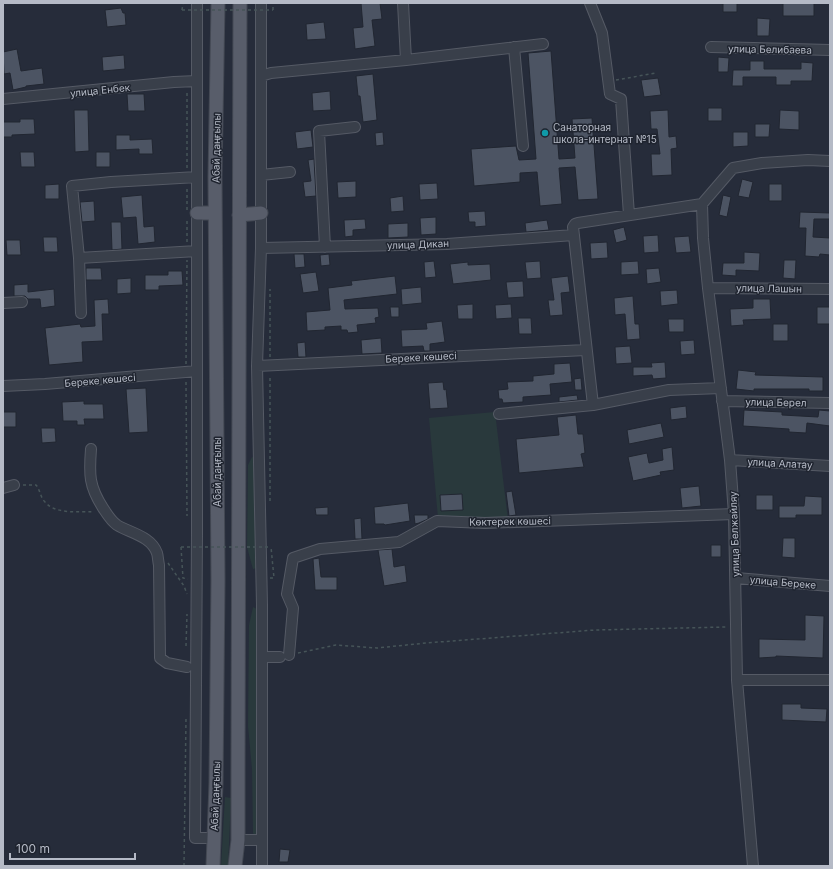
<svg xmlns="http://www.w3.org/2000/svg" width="833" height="869" viewBox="0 0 833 869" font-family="Inter,sans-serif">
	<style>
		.green { fill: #29393c }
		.building { fill: #4c5463; stroke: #212631 }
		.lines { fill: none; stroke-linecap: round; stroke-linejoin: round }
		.minor-casing { stroke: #555a65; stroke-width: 12 }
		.major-casing { stroke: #434853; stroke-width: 15 }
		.path { stroke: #465458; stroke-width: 1.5; stroke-dasharray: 3 3; stroke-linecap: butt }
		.minor { stroke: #393f4a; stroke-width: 10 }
		.major { stroke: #585d6a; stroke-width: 13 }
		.path-bridge { stroke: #465458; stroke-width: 1.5; stroke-dasharray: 3 3; stroke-linecap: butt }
		.culture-dot { fill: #0f9aa8; stroke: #1f242f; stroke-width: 1.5 }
		.labels { text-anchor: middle; stroke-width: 3; stroke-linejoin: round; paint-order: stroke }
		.street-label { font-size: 10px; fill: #b5bac6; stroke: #1f242f }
		.poi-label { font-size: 10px; fill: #b5bac6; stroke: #1f242f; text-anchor: start }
	</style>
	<rect width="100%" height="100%" fill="#262c3a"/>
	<path class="green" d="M495,412L508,520L438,518L429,418Z
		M252,457L255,458L257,568L253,569L247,547L248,465Z
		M253,607L257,609L258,640L257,836L255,837L253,833L252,769L248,726L249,625Z
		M225,797L231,798L228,866H221Z"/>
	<path class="building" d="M361,3H380L382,19L372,20L375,46L355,49L353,28L363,27Z
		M723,3H737V12H723Z
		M783,3H814V16H783Z
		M121,8L123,13H125L126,25L107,27L105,10Z
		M757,18L770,19L769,36H757Z
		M324,22L326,39L307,40L306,24Z
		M17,49L21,71L42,68L44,84L26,86V87L13,90L10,73L4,74L3,52Z
		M551,51L559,159L575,158L572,119L592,118L598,199L578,200L575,167L559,168L562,204L540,206L537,172L520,173V182L474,186L471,149L516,146L519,160L536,159L528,53Z
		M124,55L125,69L103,71L102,57Z
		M718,57L729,58L728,72H718Z
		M750,61H764V69H801V62L813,63L812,81H791V85H776V77H743V86H732L733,70H750Z
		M373,74L377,120L363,122L360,96H358L356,76Z
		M658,78L661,95L644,97L641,80Z
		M330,91L331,110L313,111L312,93Z
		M127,94H144L145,111H128Z
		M708,108H722V121H708Z
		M74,110H88L89,151L75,152Z
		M668,110L669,137L676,136L677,148L671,149L672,175L652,176L651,154H660L657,129H651L650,111Z
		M780,110L799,111V130L779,129Z
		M20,119H34L35,134L12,135V137H3V122H20Z
		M755,124H770L769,137H755Z
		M311,130L313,147L297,149L295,132Z
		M383,132L384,145L376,146L375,133Z
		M733,132H748V146L733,147Z
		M116,135H130V140L152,139L153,154H139V149L116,150Z
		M20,152H34L35,167H21Z
		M96,152H110V167H96Z
		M314,159L316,196L305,197L303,182L311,181L308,160Z
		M742,179L753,182L749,198L738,196Z
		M356,181V197L338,198L337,182Z
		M437,183L438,199L420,200L419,184Z
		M59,184V199H45V185Z
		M769,184H782V201H769Z
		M142,195L144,227L154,226L155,242L138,244L136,217L123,218L121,197Z
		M723,195L731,197L727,217L719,215Z
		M403,196L404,211L391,212L390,198Z
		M94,201L95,221L82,222L80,202Z
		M485,211L486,226L475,227V222H469L468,212Z
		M800,212L830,213V219H814L813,237L830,238V255L820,254L819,257L805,256L806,228H799Z
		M436,217V234L421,235L420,218Z
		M365,219L366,229L353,230V236L345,237L344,220Z
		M547,220L549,230L526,232L525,223Z
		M111,222H121L122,249L112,250Z
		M408,223V237L388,238V224Z
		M624,227L627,240L616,243L613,230Z
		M658,235L659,252L644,253L643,236Z
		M689,236L691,252L676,253L674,237Z
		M43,237H57L58,252H44Z
		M6,240H20L21,255H7Z
		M607,242L608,258L591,259L590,243Z
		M744,252L760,253L759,271L736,270V276L722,275L723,263H744Z
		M294,254H304L305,267L295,268Z
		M329,254L330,265L321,266L320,255Z
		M784,260H796L795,279L783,278Z
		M434,261L436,277L425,278L424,262Z
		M540,261L541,278L527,279L525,262Z
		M638,261L639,274L621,275V262Z
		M468,262V265L490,264L491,280L453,284L450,264Z
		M86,268H101L102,280H86Z
		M659,268L661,282L647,284L646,269Z
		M168,271H182L183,285L159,286V290H145V275H168Z
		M316,272L319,291L303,293L300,274Z
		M395,276L397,294L344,300L345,309L378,308L379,317L375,318L376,323L357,325L358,332L348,333L347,330H341V326L325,327V330L307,331L306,312L330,310L328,288L352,285L351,281Z
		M568,276L570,292L561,293L563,315L550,316L548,300H554L551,278Z
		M131,278V293L117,294V279Z
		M523,281L524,297L508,298L506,282Z
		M28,284V292L54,289L55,306L41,308L40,299H28L25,296H14V285Z
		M421,287L422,303L402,305L401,289Z
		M677,290L678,304L661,306L660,291Z
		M633,296L635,324H639L640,339L627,340L625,314L615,315L614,298Z
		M108,299L109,314H102L103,341L82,342L83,362L49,365L45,328L80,324L81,327L95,326L94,300Z
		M753,299H770L771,319L743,320L744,325L731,326L730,309L753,308Z
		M473,304V319H458L457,305Z
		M511,304L512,318L496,319L495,305Z
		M390,307H399V317H391Z
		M817,307H830V324H817Z
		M518,318H531L532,334H519Z
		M668,319H684V332H669Z
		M442,321L445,342L430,344V351H424L423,346L402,347L401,330L427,329L426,323Z
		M773,324H788V341H773Z
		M381,338L382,353L362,354L361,340Z
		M694,340L695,354L681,355L680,341Z
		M305,342L306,357H298L297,343Z
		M630,346L632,363L616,364L615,347Z
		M665,362L666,378L653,379L652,375L633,376V367H652L651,363Z
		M570,363L572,382L550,384L551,395L523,397V402L503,403L502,399H499L498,390L508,389L507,382L533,381V376L554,374V364Z
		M738,370L756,372L755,375L823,377V391H809V389H754V391L736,389Z
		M581,378L582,390H575L574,379Z
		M443,382L444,390L446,389L448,408L430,409L428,383Z
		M146,388L148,432L129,433L126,389Z
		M577,395L578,400L559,402V397Z
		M84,401V404H103L104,419H84L85,425H77V421H63L62,402Z
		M686,406L687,418L671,420L670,408Z
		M744,410L782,412V415L818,417L819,410L830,411V426L807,423L806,433L789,432V429L743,426Z
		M3,412H16V427H3Z
		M576,415L578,434H583L585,453L581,454L584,467L519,473L516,439L559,435L557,417Z
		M661,423L664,437L629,444L627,430Z
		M41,428H55L56,442L42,443Z
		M672,447L674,470L660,472L661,475L633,481L628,457L647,453L649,463L663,460L662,449Z
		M699,486L701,506L682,508L680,488Z
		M512,491L516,515L509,516L506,492Z
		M462,494L463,510L441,511L440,495Z
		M756,495H773V510H756Z
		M805,496L822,497V515H796V518H779V506H804Z
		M408,503L410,521L385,525L384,524H375L374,507Z
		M328,507V515H316L315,508Z
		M414,515H428V519L419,523L415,524Z
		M361,518L362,539H355L354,519Z
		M783,538H795V558L782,557Z
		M711,545H721V557H711Z
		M392,549L394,567L405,565L407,582L384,586L378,550Z
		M319,558L321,577H337V590H315L313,559Z
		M805,615L824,616L823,658L776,656V657L759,658V639L805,640Z
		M782,704H801V708L827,709L826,722L782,720Z
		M280,849L290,850L288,862H279Z"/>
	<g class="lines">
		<defs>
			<path id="minor" d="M197,3V533L195,838H214
				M261,3V248L257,366L262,605V866
				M403,3L406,60
				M590,3L602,33L610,94L621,99L629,215
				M514,47L523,146
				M711,47L830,50
				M261,76L271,73L406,60L543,44
				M3,99L174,82L197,81
				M261,175L290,172
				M702,204L703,238L708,288L730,460L734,514L737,680L753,866
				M702,204L578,223L575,224L573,227L593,405L669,390L721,388
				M702,204L733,168L762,163L808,160L830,161
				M325,247L319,131L355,127
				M261,248L447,244L574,235
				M79,258L197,251
				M708,288L830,289
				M3,303L22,302
				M81,313L79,258L72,186L111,182L197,177
				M257,366L586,350
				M3,386L45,384L197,371
				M722,401L830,403
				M499,414L593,405
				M91,449C89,475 89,486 103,508C107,514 111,521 117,525C130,533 151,536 157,553C158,556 158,561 159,565L160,658L167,663L187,667
				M730,460L830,466
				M3,488L14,485
				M736,578L830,586
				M289,655L293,608L287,594L293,558L320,549L399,542L437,521L485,523L734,514
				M262,657H280
				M737,680H830
				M238,840H262"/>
			<path id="major" d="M197,213H215
				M239,215L261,213
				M213,866L216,783L218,580L215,177L218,3
				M235,866L238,840V774L240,3"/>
		</defs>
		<use href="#minor" class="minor-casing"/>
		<use href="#major" class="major-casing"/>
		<path class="path" d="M182,10L183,3
			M273,10V3
			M616,80L656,73
			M187,168V90
			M187,210V186
			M187,242V218
			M270,357V289
			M186,364L187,260
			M186,382L187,516
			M23,485H36C40,489 40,497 45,502C56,515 79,511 94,512
			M270,501V375
			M181,547L183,578L188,579
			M168,563L184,586L187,594
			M270,578H274L271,547
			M186,646L187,614
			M298,653L336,645L377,648L426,643L595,630L726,627
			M184,866L186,718"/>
		<use href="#minor" class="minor"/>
		<use href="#major" class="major"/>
		<path class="path-bridge" d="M182,10H273
			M181,547H271"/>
	</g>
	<circle class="culture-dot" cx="545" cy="133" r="4"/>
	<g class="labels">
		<g class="street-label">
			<text transform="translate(770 49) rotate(1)" y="4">улица Белибаева</text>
			<text transform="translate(100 90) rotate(-6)" y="4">улица Енбек</text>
			<text transform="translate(216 148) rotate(-89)" y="4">Абай даңғылы</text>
			<text transform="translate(418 244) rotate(-2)" y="4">улица Дикан</text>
			<text transform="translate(769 288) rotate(1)" y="4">улица Лашын</text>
			<text transform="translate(421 357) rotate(-3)" y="4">Береке көшесі</text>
			<text transform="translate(100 380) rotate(-5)" y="4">Береке көшесі</text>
			<text transform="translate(776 402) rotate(1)" y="4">улица Берел</text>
			<text transform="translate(780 463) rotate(3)" y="4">улица Алатау</text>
			<text transform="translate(217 472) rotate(-90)" y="4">Абай даңғылы</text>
			<text transform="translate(510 521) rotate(-1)" y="4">Көктерек көшесі</text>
			<text transform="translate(734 534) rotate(-92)" y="4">улица Белжайляу</text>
			<text transform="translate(783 582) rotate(5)" y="4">улица Береке</text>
			<text transform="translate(215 796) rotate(-88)" y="4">Абай даңғылы</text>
		</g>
		<g class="poi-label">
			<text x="553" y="131">Санаторная<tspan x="553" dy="12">школа-интернат №15</tspan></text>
		</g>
	</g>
	<rect width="833" height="869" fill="none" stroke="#b5bac6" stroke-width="8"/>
	<path d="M10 853v6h125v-6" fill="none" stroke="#b5bac6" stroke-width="2"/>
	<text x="16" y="853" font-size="12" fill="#b5bac6" stroke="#1f242f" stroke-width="3" paint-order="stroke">100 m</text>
</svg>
